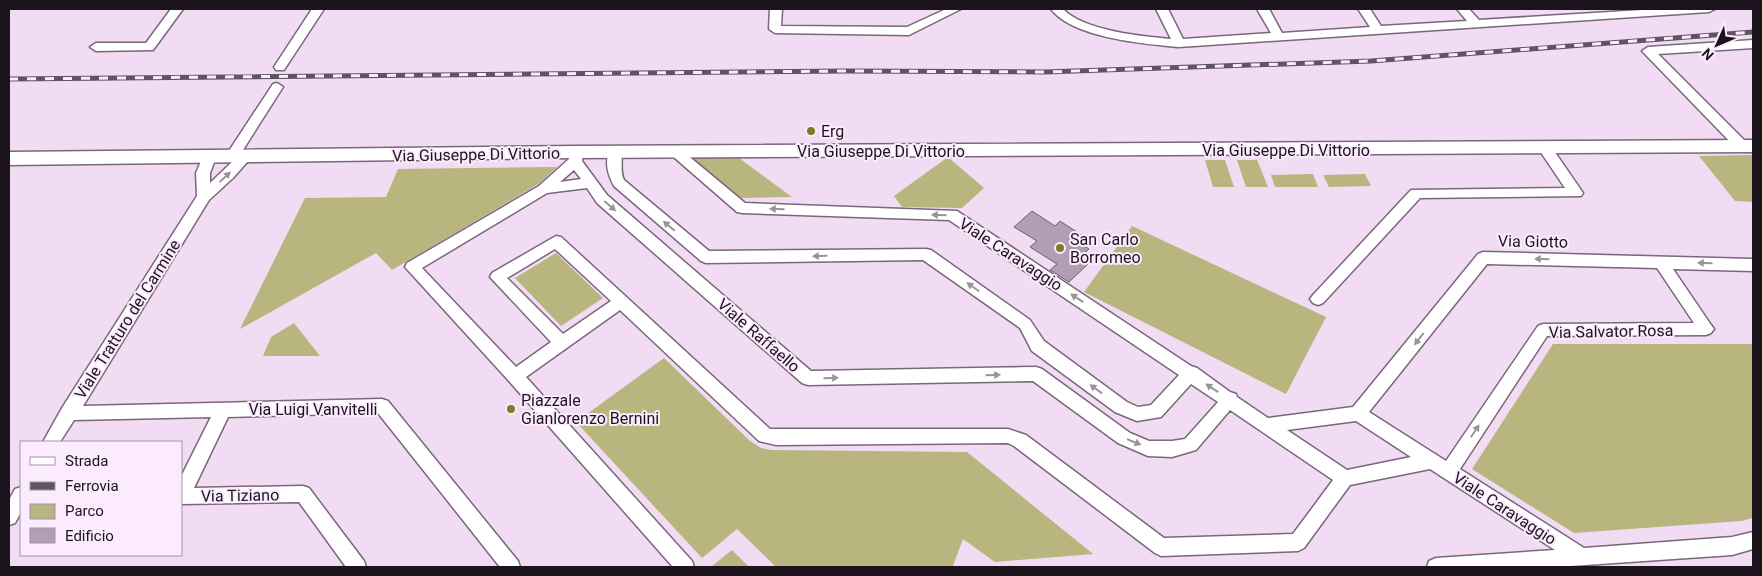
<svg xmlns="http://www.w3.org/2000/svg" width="1762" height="576" viewBox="0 0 1762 576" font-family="Roboto,sans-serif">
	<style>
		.green { fill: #b8b57e }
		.building { fill: #b19eb3; stroke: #705f73 }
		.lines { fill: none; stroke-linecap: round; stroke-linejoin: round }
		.minor-casing { stroke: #79677b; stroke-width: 3 }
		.secondary-casing { stroke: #79677b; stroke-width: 3 }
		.minor { fill: #fff; fill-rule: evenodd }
		.secondary { fill: #fff; fill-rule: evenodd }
		.rail-casing { stroke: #605461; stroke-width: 5 }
		.rail { stroke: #fcebfe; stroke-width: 3; stroke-dasharray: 9; stroke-linecap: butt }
		.oneway { fill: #989599 }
		.poi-dot { fill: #807a20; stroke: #fcebfe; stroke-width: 2 }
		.labels { text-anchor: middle; stroke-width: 4; stroke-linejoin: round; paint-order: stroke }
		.poi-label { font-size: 16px; fill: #1b141c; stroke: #fcebfe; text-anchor: start }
		.street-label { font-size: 16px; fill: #1b141c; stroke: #fcebfe }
	</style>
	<rect width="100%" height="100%" fill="#f1dcf3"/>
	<path class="green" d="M1753,155V202L1735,201L1699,156Z
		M948,157L984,188L962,208L902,207L894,196Z
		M691,158H739L792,197L741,198Z
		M1205,160H1225L1234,187H1213Z
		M1237,160H1257L1268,187H1246Z
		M557,167L540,183L392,270L376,253L240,329L305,198L386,197L398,169Z
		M1313,174L1318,187H1275L1271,175Z
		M1365,174L1371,186L1329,187L1323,175Z
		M1132,226L1326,317L1286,394L1084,292Z
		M556,253L603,298L561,326L515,278Z
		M294,323L320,356H263L271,337Z
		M1553,344H1753V518L1741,521L1574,533L1472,469Z
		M664,358L750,441L761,448L771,450L967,452L1093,554L995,562L963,539L953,566L776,567L737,529L702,558L576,422Z
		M732,550L749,567H713L712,566Z"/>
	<path class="building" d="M1032,211L1055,226L1060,221L1083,236L1077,241L1089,249L1080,257L1089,263L1069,282L1050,270L1057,264L1030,247L1037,241L1014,227Z"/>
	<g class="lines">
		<defs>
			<path id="minor" d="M171,9H183L153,50L96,51L90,47L96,43H146Z
				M312,9H324L284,70H276L274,67Z
				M770,9H782L781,26L907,27L946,9H961L909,35L775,33L769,29Z
				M1051,9H1063C1084,31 1141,36 1171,39L1156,9H1168L1183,39L1271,33L1257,9H1269L1282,33L1370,27L1358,9H1370L1381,26L1467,21L1457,9H1469L1479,20L1659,9H1715L1709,12L1179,47C1145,44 1073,38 1051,9Z
				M1753,40V48L1658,54L1748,144L1750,147L1748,150H1738L1642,51L1648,47Z
				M277,83L283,87L241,153L249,154L251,157L249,160L233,178L209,200L83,406L382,399L388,401L518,561L520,567H500L378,413L228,417L194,488L303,486L309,488L364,561L366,567H346L299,502L181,504V477L211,417L74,420L60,442H43L62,408L197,196L196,173L204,154H214L216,157L210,173V183L232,162L227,160L225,157L273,84Z
				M1545,143L1550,145L1581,190L1583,193L1581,196L1420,198L1323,303L1318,305L1313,303L1310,299L1313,295L1411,190L1565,188L1538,148L1540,145Z
				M576,147L581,149L583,152L582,161L607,195L811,371L1036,367L1042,369L1130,433L1149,441H1172L1185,439L1218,402L1191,384L1161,417L1137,421L1115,412L1032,351L1020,328L923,260L706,263L701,261L614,186C608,175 604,162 610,150H620C624,159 619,170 624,180L709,251L926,249L931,250L1030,320L1044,341L1127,402L1138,407L1151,405L1179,375L949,220L742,213L737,212L668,152L670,149H680L745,203L957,211L1191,366L1197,368L1230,392L1236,394L1237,397L1268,418L1353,407L1478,254L1483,252L1753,259V271L1673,269L1711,325L1714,329L1711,333L1706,335L1547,336L1460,469L1584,548L1732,537L1753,532V549L1732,555L1556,567H1427L1429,561L1436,558L1555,550L1430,469L1350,485L1304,548L1298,551L1161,556L1155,553L1014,446L1008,443L776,445L759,441L620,310L526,377L692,561L694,567H673L509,381L405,267L407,263L539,186L569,159L571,149ZM574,170L581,179L560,182ZM587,188L597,203L802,383L808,385L1033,381L1118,443L1148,456L1172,457L1196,450L1230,410L1333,480L1293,534L1164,538L1026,435L1008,429H770L561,237L556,236L492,273L490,277L551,342L516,367L422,268L547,193ZM555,249L611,301L563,334L507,278ZM1487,264L1657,268L1694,323L1543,324L1538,326L1446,461L1369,412ZM1356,421L1411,457L1347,470L1287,430Z
				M21,487V512L15,523L9,525V500L15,489Z"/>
			<path id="secondary" d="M1753,140V152L576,158L9,165V152L576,146Z"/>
		</defs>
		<use href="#minor" class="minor-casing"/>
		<use href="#secondary" class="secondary-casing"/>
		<use href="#minor" class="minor"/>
		<use href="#secondary" class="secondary"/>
		<defs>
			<path id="rail" d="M9,79L847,71L1045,72L1371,61L1753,32"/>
		</defs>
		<use href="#rail" class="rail-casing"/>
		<use href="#rail" class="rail"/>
	</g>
	<defs><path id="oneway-solid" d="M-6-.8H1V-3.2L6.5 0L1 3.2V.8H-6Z" transform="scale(1.25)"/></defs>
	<g class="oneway">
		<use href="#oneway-solid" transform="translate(225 177) rotate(-43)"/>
		<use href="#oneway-solid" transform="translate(610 206) rotate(41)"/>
		<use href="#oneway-solid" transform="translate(777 209) rotate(-178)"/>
		<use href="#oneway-solid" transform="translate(939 215) rotate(-178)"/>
		<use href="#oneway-solid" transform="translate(669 226) rotate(-140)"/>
		<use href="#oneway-solid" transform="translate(820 256) rotate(179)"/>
		<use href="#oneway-solid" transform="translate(1542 259) rotate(-179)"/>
		<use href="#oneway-solid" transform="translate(1705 263) rotate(-178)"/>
		<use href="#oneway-solid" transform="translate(973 287) rotate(-145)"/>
		<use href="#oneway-solid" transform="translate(1077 298) rotate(-147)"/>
		<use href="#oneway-solid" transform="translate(1419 339) rotate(128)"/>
		<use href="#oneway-solid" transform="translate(993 375) rotate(-1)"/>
		<use href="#oneway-solid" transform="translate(831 378) rotate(-1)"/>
		<use href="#oneway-solid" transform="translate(1212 388) rotate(-146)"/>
		<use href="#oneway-solid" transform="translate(1096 389) rotate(-144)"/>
		<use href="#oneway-solid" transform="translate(1475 431) rotate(-56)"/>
		<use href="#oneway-solid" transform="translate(1134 442) rotate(22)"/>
	</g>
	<g class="poi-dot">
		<circle cx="811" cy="131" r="5"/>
		<circle cx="1060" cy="248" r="5"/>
		<circle cx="511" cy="409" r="5"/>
	</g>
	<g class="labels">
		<g class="poi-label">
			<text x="821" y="137">Erg</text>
			<text x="1070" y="245">San Carlo<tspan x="1070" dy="18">Borromeo</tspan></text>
			<text x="521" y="406">Piazzale<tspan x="521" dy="18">Gianlorenzo Bernini</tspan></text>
		</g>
		<g class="street-label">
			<text x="1286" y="156">Via Giuseppe Di Vittorio</text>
			<text x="881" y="157">Via Giuseppe Di Vittorio</text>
			<text transform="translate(476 154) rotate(-1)" y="6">Via Giuseppe Di Vittorio</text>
			<text transform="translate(1533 241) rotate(1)" y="6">Via Giotto</text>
			<text transform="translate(1011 254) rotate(33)" y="6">Viale Caravaggio</text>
			<text transform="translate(127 319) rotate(-58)" y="6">Viale Tratturo del Carmine</text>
			<text transform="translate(1611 331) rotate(-1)" y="6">Via Salvator Rosa</text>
			<text transform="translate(759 335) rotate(41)" y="6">Viale Raffaello</text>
			<text x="313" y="415">Via Luigi Vanvitelli</text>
			<text transform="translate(240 495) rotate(-1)" y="6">Via Tiziano</text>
			<text transform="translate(1505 508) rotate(33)" y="6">Viale Caravaggio</text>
		</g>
	</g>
	<rect width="1762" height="576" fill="none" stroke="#1b141c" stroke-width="20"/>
	<rect x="20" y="441" width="162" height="115" fill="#fcebfe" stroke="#a295a4"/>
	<rect x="30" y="457" width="25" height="8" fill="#ffffff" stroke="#a295a4"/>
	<text x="65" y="466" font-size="15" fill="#1b141c">Strada</text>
	<rect x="30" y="482" width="25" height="8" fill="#605461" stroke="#a295a4"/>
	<text x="65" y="491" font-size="15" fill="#1b141c">Ferrovia</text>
	<rect x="30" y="504" width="25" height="15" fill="#b8b57e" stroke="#a295a4"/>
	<text x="65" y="516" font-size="15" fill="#1b141c">Parco</text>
	<rect x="30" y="528" width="25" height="15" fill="#b19eb3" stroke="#a295a4"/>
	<text x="65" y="541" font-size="15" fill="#1b141c">Edificio</text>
	<g transform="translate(1717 45) rotate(225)" stroke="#fcebfe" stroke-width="4" paint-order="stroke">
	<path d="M0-4L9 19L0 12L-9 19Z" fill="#1b141c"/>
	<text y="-8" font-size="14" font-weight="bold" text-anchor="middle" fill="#1b141c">N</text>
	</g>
</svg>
